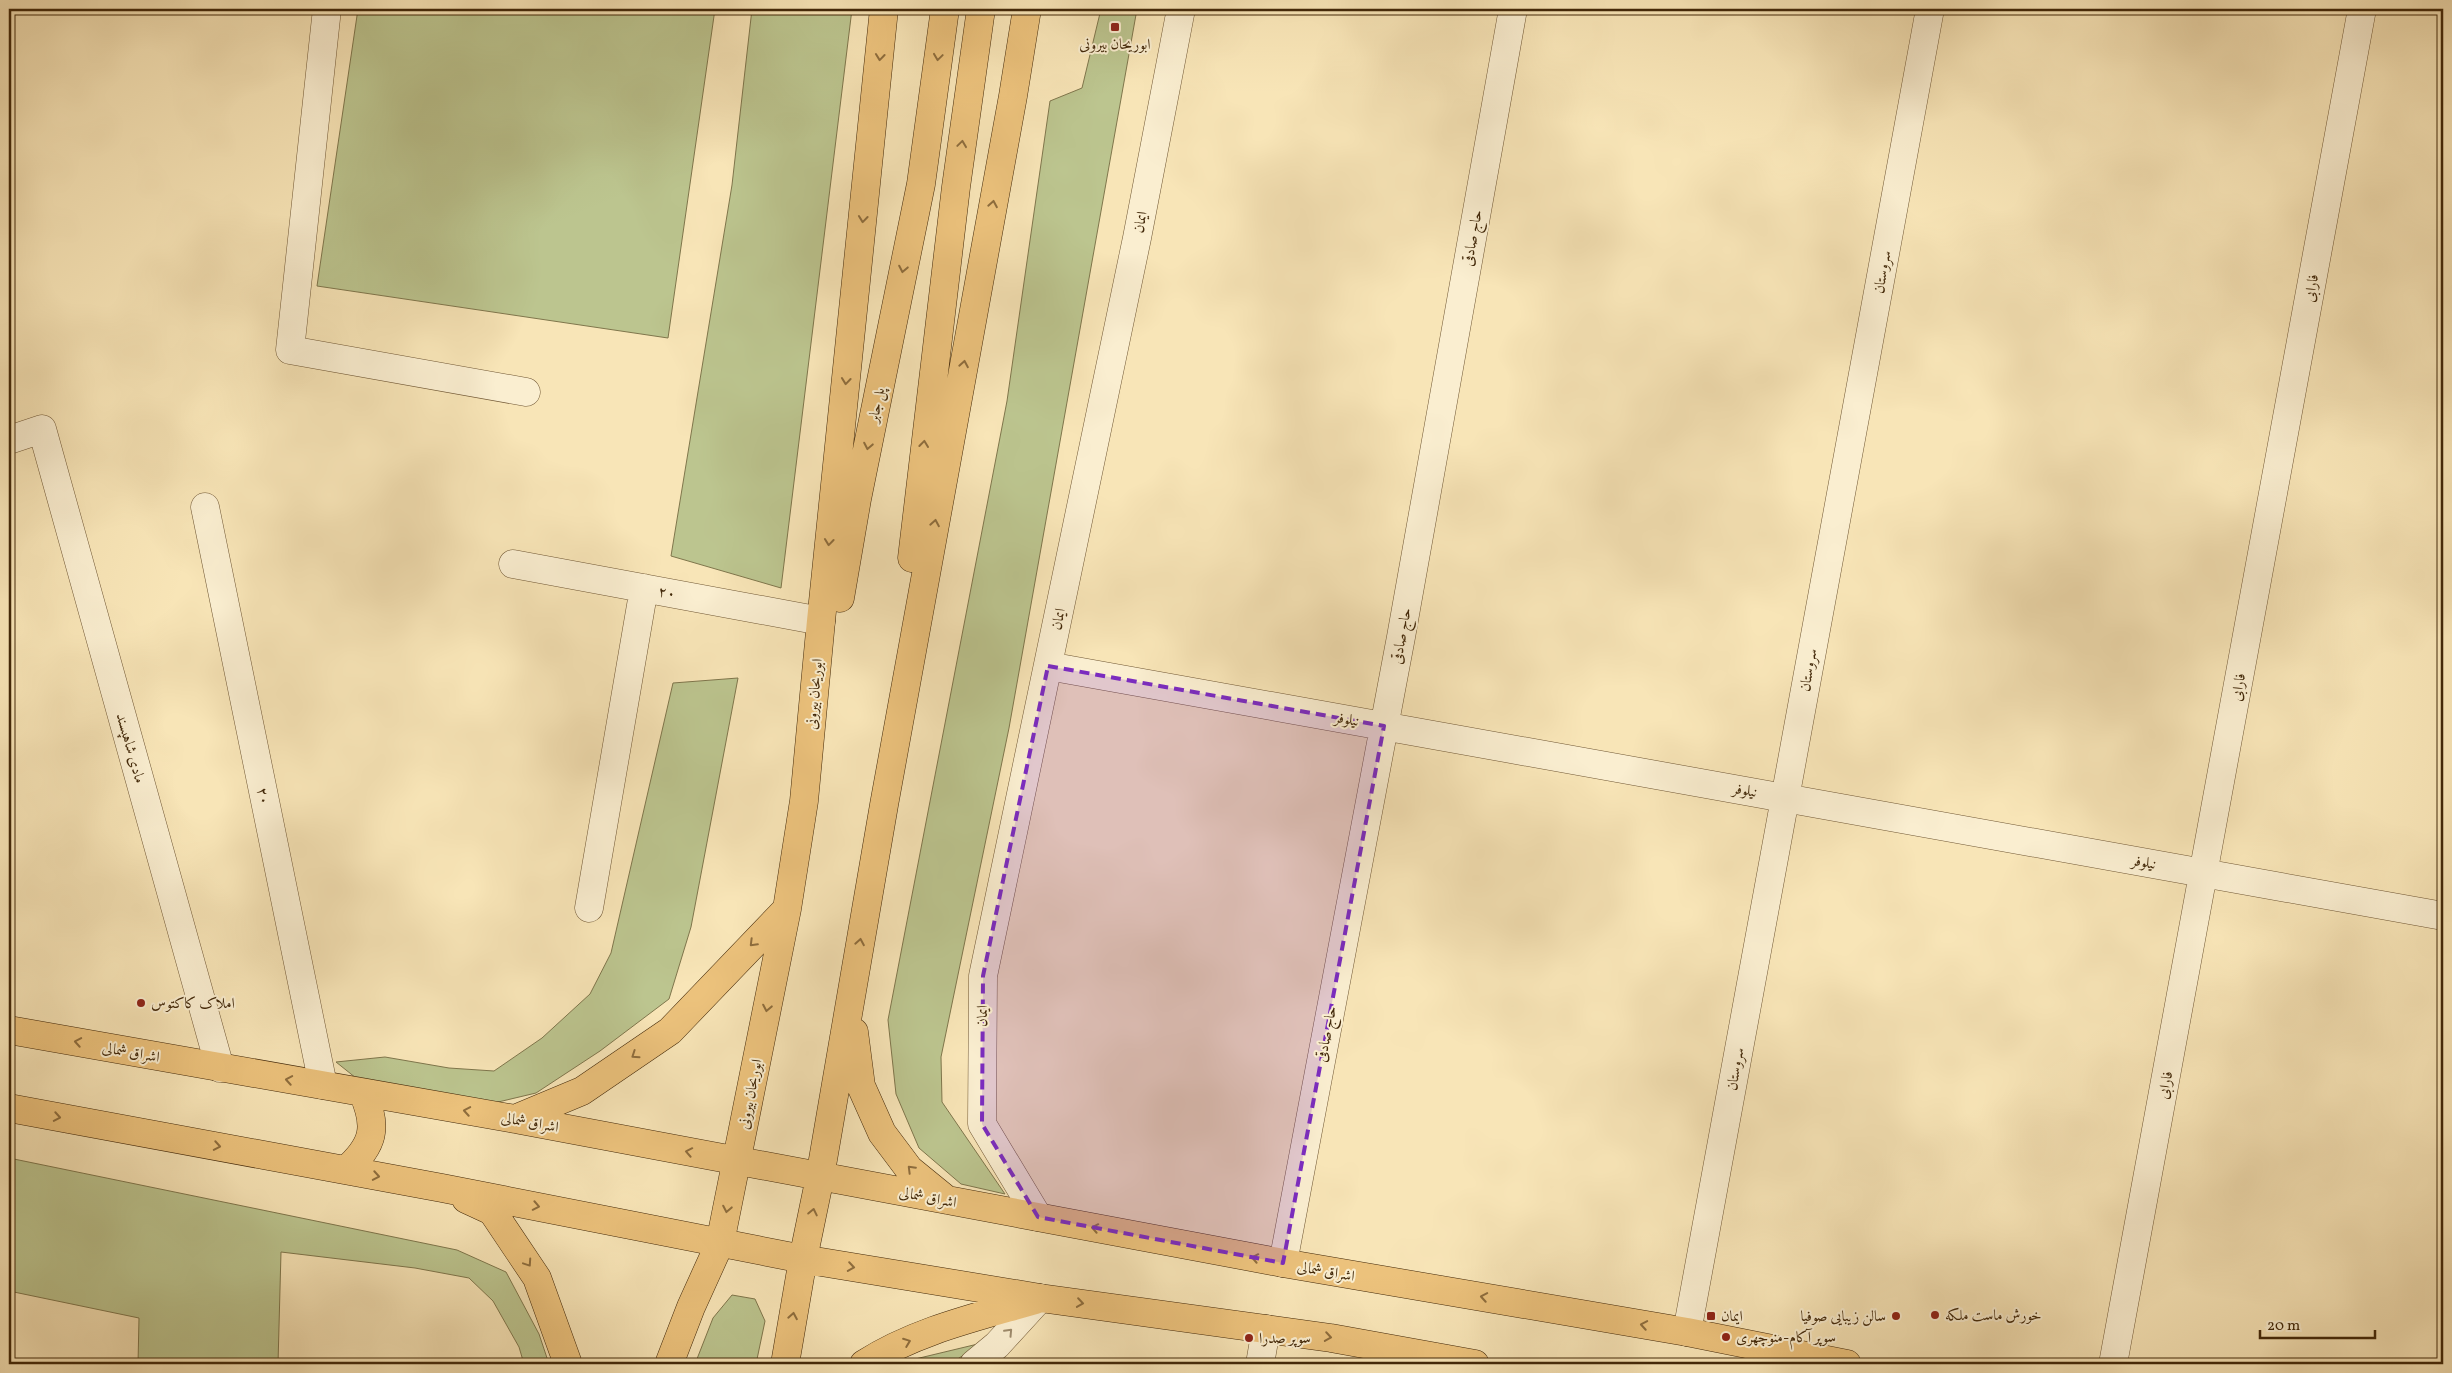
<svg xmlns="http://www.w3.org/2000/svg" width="2452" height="1373" viewBox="0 0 2452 1373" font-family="Vollkorn,Amiri,serif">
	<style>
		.green { fill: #bcc58f; stroke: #7f764c }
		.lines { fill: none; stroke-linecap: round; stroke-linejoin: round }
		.minor-casing { stroke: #705734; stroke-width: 29 }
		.major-casing { stroke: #422809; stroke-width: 29 }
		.minor { stroke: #faeed0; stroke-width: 28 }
		.major { stroke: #ecc27c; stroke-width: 28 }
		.oneway { stroke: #8e6d3d }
		.oneway2 { stroke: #9e8b6c }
		.marked { fill: #7b2cbf; fill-opacity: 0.2; stroke: #7b2cbf; stroke-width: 4; stroke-dasharray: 10 6; stroke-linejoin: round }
		.poi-dot { fill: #8f2418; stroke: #faeed0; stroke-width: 2 }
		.labels { text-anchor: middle; stroke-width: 4; stroke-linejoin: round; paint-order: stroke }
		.poi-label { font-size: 15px; fill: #422809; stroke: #faeed0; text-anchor: start }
		.street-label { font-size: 15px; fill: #422809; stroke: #faeed0 }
	</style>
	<rect width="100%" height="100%" fill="#f8e5b7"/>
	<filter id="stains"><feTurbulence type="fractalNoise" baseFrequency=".004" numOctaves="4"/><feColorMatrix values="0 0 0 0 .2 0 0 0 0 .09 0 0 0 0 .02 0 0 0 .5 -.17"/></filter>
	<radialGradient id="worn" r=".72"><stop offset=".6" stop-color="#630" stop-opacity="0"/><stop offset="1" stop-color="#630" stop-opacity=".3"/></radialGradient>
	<path class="green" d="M358,9H715L668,338L317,286Z
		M752,9H852L781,588L671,556L732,185Z
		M1101,9H1137L1009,728L941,1057L942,1102L1005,1194L961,1184L919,1148L896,1094L888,1020L1007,401L1050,101L1082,88Z
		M738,678L691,927L669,999L600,1051L536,1093L494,1103L356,1078L336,1062L385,1057L449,1068L494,1071L542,1038L590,994L611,953L673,683Z
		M9,1158L457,1250L506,1272L539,1334L549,1364H524L519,1347L493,1301L469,1278L415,1268L281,1252L278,1364H138L139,1318L9,1291Z
		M732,1295L755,1299L765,1321L756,1364H695L713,1318Z
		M982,1343L950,1364H902L907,1361Z"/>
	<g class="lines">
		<defs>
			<path id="minor" d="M327,9L290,350L526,392
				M9,440L42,429L220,1068
				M205,507L323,1085
				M513,564L821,621
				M1048,666L2443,916
				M589,908L644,588
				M1038,1217L982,1124L983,976L1137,238L1181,9
				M1283,1263L1401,637L1513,9
				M1687,1332L1930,9
				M974,1364L997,1345L1040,1298
				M1260,1364L1266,1329
				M2113,1364L2362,9"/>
			<path id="major" d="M912,558L956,187L981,9
				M840,598L857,499L921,184L945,9
				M9,1030L515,1119L1283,1263L1687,1332L1847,1364
				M854,1032L861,1086L882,1133L909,1169L947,1200
				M9,1108L442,1188L803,1259L1040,1298L1331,1338L1475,1364
				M515,1119L582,1091L670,1031L787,909
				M346,1170C374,1145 378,1127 363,1093
				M466,1199L492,1211L537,1278L568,1364
				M669,1364L691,1307L720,1243L787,909L804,801L821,621L884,9
				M785,1364L803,1259L820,1177L884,805L1013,96L1027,9
				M864,1364C915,1331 977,1317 1035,1300"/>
		</defs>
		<use href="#minor" class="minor-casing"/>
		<use href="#major" class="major-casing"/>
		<use href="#minor" class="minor"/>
		<use href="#major" class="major"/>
	</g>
	<defs><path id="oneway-chevron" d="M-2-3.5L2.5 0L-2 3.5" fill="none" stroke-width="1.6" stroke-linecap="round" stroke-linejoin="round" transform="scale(1.25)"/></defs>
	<g class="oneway">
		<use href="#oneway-chevron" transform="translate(880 57) rotate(96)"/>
		<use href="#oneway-chevron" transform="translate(938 57) rotate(98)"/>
		<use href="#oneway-chevron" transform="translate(962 144) rotate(-82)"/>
		<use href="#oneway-chevron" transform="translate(993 204) rotate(-80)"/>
		<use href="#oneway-chevron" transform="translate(863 219) rotate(96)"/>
		<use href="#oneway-chevron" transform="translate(903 269) rotate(101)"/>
		<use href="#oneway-chevron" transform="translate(964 364) rotate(-80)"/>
		<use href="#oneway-chevron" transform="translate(846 381) rotate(96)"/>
		<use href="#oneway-chevron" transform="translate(924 444) rotate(-83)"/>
		<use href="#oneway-chevron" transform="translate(868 446) rotate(101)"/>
		<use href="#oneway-chevron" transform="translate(935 523) rotate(-80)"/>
		<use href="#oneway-chevron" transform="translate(829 542) rotate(96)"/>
		<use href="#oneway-chevron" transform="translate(860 942) rotate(-80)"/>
		<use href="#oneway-chevron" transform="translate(753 943) rotate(135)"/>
		<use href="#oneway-chevron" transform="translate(767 1008) rotate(101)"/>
		<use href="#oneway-chevron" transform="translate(78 1042) rotate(-170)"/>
		<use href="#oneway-chevron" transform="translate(635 1055) rotate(146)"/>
		<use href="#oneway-chevron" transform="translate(289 1080) rotate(-170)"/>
		<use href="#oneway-chevron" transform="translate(467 1111) rotate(-170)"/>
		<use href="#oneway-chevron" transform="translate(57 1117) rotate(10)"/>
		<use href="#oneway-chevron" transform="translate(217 1146) rotate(10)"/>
		<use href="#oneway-chevron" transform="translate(689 1152) rotate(-169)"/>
		<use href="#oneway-chevron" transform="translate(911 1169) rotate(-135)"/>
		<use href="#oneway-chevron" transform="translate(376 1176) rotate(10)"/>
		<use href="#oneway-chevron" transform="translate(536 1206) rotate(11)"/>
		<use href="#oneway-chevron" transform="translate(727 1209) rotate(101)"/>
		<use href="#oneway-chevron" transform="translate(813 1212) rotate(-78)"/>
		<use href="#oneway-chevron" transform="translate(1095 1228) rotate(-169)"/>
		<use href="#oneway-chevron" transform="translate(1255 1258) rotate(-169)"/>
		<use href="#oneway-chevron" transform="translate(528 1263) rotate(56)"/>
		<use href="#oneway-chevron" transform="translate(851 1267) rotate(9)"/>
		<use href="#oneway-chevron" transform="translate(1484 1297) rotate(-170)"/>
		<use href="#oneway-chevron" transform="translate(1080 1303) rotate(8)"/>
		<use href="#oneway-chevron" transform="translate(793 1316) rotate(-80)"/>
		<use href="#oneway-chevron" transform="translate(1644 1325) rotate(-170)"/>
		<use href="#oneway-chevron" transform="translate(1328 1337) rotate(9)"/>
		<use href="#oneway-chevron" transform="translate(907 1342) rotate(-21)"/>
	</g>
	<use class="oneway2" href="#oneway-chevron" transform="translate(1009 1332) rotate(-47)"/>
	<path class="marked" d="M1048,666L1384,726L1283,1263L1038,1217L982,1124L983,976Z"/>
	<g class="poi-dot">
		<rect x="1110" y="22" width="10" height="10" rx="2.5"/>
		<circle cx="141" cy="1003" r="5"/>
		<circle cx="1935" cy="1315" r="5"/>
		<rect x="1706" y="1311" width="10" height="10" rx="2.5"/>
		<circle cx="1896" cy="1316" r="5"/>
		<circle cx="1726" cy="1337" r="5"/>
		<circle cx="1249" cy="1338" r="5"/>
	</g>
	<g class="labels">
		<g class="poi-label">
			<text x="1115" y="49" text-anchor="middle">ابوریحان بیرونی</text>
			<text x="151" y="1008">املاک کاکتوس</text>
			<text x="1945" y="1320">خورش ماست ملکه</text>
			<text x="1721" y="1321">ایمان</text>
			<text x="1886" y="1321" text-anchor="end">سالن زیبایی صوفیا</text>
			<text x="1736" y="1342">سوپر آکام-منوچهری</text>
			<text x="1259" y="1343">سوپر صدرا</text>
		</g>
		<g class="street-label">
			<text transform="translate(1140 222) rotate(-79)" y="5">ایمان</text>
			<text transform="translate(1472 238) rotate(-80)" y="5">حاج صادقی</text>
			<text transform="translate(1882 272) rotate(-80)" y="5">سروستان</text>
			<text transform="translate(2311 288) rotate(-80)" y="5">فارابی</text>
			<text transform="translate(876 405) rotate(-79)" y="5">پل جابر</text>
			<text transform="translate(667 592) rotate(10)" y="5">۲۰</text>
			<text transform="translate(1058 619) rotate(-78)" y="5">ایمان</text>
			<text transform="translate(1401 636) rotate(-80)" y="5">حاج صادقی</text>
			<text transform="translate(1808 670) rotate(-80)" y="5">سروستان</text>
			<text transform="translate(2238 687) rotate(-80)" y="5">فارابی</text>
			<text transform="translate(814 694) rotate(-85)" y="5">ابوریحان بیرونی</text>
			<text transform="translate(1347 719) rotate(10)" y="5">نیلوفر</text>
			<text transform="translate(131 748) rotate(74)" y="5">مادی شاهپسند</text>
			<text transform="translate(1745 790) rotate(10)" y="5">نیلوفر</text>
			<text transform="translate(264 796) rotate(78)" y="5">۲۰</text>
			<text transform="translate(2144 862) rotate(10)" y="5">نیلوفر</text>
			<text transform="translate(982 1016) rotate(-90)" y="5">ایمان</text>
			<text transform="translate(1326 1034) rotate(-79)" y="5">حاج صادقی</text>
			<text transform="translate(131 1052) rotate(10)" y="5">اشراق شمالی</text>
			<text transform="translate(1735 1069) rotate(-80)" y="5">سروستان</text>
			<text transform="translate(2165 1085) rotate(-79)" y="5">فارابی</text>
			<text transform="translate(750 1094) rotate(-79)" y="5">ابوریحان بیرونی</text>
			<text transform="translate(530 1122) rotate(10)" y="5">اشراق شمالی</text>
			<text transform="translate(928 1197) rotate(11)" y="5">اشراق شمالی</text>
			<text transform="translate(1326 1271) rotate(10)" y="5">اشراق شمالی</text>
		</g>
	</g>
	<rect width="2452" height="1373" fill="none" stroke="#f8e5b7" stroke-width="30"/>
	<rect x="10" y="10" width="2432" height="1353" fill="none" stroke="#422809" stroke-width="2.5"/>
	<rect x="15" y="15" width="2422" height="1343" fill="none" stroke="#422809"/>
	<path d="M2260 1330v8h115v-8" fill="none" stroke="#422809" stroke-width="2.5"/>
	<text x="2267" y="1330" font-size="15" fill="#422809" stroke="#faeed0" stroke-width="4" paint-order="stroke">20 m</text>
	<rect width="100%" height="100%" filter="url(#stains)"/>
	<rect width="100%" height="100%" fill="url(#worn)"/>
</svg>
